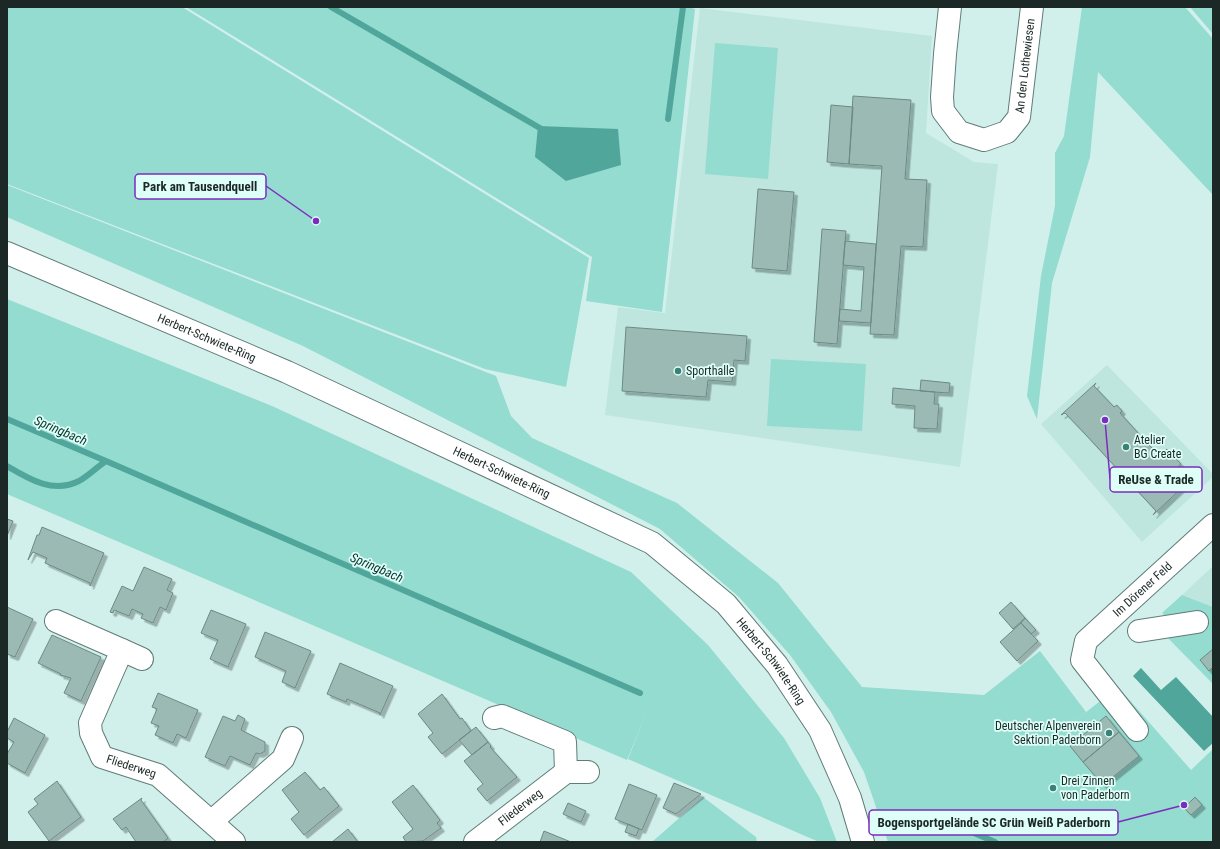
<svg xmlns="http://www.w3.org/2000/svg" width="1220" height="849" viewBox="0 0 1220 849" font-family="'Roboto Condensed',sans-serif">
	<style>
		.built { fill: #bee6df }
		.green { fill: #94dbd0 }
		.water { fill: #50a69a }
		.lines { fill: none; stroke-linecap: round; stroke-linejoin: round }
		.stream { stroke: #50a69a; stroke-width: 6 }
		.building { fill: #9cbab4; stroke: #6d8984; filter: url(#shadow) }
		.minor-casing { stroke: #607c78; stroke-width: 24 }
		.major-casing { stroke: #607c78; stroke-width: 24 }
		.minor { stroke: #fff; stroke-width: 22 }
		.major { stroke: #fff; stroke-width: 22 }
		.poi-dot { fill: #3b8177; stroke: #defef8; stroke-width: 1.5 }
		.labels { text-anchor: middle; stroke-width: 3.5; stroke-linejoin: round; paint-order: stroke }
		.street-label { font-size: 12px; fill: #1c2826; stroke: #defef8 }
		.poi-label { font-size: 12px; fill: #1c2826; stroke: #defef8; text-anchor: start }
		.water-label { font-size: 13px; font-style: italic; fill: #0b3530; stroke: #defef8 }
		.leader { fill: none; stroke: #7b2cbf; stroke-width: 1.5 }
		.callout-dot { fill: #7b2cbf; stroke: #defef8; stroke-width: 1.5 }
		.callout { fill: #defef8; stroke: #7b2cbf; stroke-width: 1.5 }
		.callout-label { font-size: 13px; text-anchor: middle; font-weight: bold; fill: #1c2826 }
	</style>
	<defs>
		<filter id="shadow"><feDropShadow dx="3.5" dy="3.5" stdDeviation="0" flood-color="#0004"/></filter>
	</defs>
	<rect width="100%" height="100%" fill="#d1f0eb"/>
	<path class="built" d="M700,8L932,36L926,133L974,162L998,164L960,467L605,415L618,307L665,313Z
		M1107,365L1213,474V477L1142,542L1041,424Z
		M1213,566V607L1182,595Z"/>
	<path class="green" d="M7,7H182L589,258L566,387L485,369L7,184Z
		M186,7H688L695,9L662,312L586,301L592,257Z
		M1082,7H1185L1213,39V195L1098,72L1090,157L1052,283L1037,419L1027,396L1041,276L1055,206V153L1064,136Z
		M1190,7H1213V34Z
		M715,43L778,48L768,179L705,174Z
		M7,185L496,376L511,416L532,438L677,503L778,583L862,687L984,695L1040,651L1086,712L1057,735L1118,687L1191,770L1213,749V842H888L864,772L831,712L790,655L739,597L660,529L303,346L7,217Z
		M7,299L272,406L631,572L708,645L784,738L820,798L837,842H819L628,759L647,711L627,760L7,494Z
		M771,359L866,364L862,431L767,426Z
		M1182,595L1213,607V684L1164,634L1170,620L1162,613Z
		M703,797L756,837L757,842H652Z"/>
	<path class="water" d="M538,126L618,129L621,165L566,181L535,157Z
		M1141,668L1161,690L1176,677L1213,717V743L1204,751L1133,676Z"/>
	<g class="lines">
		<path class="stream" d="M331,7L545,131
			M668,119L683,7
			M7,419L106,461
			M7,466C29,479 53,494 79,481C88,476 97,467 106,461L640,693
			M953,824L995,842"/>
	</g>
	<path class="building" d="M853,96L911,100L905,179L927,180L923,247L901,246L894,335L870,334L882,166L849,164Z
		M831,105L853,107L849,164L827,162Z
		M758,189L794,192L787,271L752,268Z
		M822,229L846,231L837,344L814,342Z
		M845,241L876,244L871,323L839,321L840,309L861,311L864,267L843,265Z
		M626,327L747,336L745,361L734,360L732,382L708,380L706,397L622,391Z
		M921,380L950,383L949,393L920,391Z
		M1096,383L1094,386L1114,407L1117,405L1122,411L1120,413L1159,456L1167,449L1181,464L1173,471L1185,484L1188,482L1153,515L1156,511L1086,435L1065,413L1061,415Z
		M893,388L935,392L934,404H939L937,429L914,428L915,406L892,404Z
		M7,519L13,521L7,536Z
		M42,527L104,553L90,586V583L45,563L47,558L33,552L28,560L37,535H39Z
		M144,567L172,579L167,590L173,593L166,610L160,607L153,623L141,618L143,614L132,609L129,616L114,610L113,613L110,612L122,586L133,591Z
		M1011,602L1025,618L1013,629L999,613Z
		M7,607L33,619L15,657L7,654Z
		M211,610L246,624L228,667L210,659L218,640L201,633Z
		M1025,618L1036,630L1031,634L1021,623Z
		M1021,623L1038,641L1017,661L1000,642Z
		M265,632L311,651L295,688L282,682L286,671L255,657Z
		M52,635L101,657L81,701L64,693L71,678L60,675L61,674L38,663Z
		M1213,649V667L1209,671L1200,660Z
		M340,663L393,686L380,715V713L347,699L346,702L327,694Z
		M158,693L198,710L186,738L177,734L173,743L155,735L159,726L151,723L157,709L152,707Z
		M442,694L460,719L462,718L471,731L442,754L428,737L433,733L418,714Z
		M238,715L245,719L241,730L265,742V751L260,754L256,753L250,765L230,756L225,766L205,757L223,716L235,721Z
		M1106,716L1119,732L1083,762L1070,746Z
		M14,718L45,735L25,773L7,763V754L14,742L7,738V732Z
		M476,727L488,742L472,755L459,740Z
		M1119,732L1139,756L1103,785L1083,762Z
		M488,742L491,746L490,747L517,777L487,801L477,789L483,784L464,761Z
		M305,772L320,790L324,787L339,806L304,835L291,819L299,812L282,790Z
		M57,781L81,817L49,841L28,812L38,804L34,799Z
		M674,783L701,794L676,814L663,808Z
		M629,784L657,795L642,830L615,819Z
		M413,785L440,820L437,823L441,828L423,841L406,842L403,837L413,829L392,802Z
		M1195,797L1202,805L1191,815L1184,808Z
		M142,798L141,800L168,838L163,842H136L126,827L122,830L113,819Z
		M568,803L586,811L581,822L563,814Z
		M628,824L639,829L636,836L625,832Z
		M348,829L358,842H332Z
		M544,831L571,842H540Z"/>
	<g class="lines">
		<defs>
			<g id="minor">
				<path id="s1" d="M950,7L945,54L942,97L943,111L959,132L984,140L1007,132L1019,117L1032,7"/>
				<path id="s2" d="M56,621L122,650L90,723L91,733L102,757L158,775L234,842"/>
				<path d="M1139,631L1197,622"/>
				<path d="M122,650L142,659"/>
				<path d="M494,718L502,716L565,742L566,772"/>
				<path id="s3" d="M1137,730L1082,660L1086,641L1213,525"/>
				<path d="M212,821L283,759L292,738"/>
				<path id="s4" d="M475,842L566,772H588"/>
			</g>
			<g id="major">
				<path id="s5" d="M7,253L287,372L652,543L726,604L777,665L820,730L850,798L863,842"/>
			</g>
		</defs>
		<use href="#minor" class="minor-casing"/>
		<use href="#major" class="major-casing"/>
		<use href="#minor" class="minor"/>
		<use href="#major" class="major"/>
	</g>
	<g class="poi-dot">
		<circle cx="678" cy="371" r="4"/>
		<circle cx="1126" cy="447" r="4"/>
		<circle cx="1109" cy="733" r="4"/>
		<circle cx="1053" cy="788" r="4"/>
	</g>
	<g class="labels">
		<g class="street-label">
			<text dy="4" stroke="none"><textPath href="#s1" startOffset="252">An den Lothewiesen</textPath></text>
			<text dy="4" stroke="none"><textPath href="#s5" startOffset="217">Herbert-Schwiete-Ring</textPath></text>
			<text dy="4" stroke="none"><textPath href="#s5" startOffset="541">Herbert-Schwiete-Ring</textPath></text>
			<text dy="4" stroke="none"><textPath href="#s3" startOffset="185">Im Dörener Feld</textPath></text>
			<text dy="4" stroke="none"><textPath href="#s5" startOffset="876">Herbert-Schwiete-Ring</textPath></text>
			<text dy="4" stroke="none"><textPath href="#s2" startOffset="219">Fliederweg</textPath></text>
			<text dy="4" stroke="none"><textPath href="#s4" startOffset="57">Fliederweg</textPath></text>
		</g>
		<g class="poi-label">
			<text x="686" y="375">Sporthalle</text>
			<text x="1134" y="444">Atelier<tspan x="1134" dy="14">BG Create</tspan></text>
			<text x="1101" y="730" text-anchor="end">Deutscher Alpenverein<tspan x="1101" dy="14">Sektion Paderborn</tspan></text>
			<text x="1061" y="785">Drei Zinnen<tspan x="1061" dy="14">von Paderborn</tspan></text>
		</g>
		<g class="water-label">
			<text transform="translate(61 430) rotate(23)" y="5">Springbach</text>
			<text transform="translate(377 567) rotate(23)" y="5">Springbach</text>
		</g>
	</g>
	<path class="leader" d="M316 221L266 186M1105 420L1110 479M1184 805L1118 822"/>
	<g class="callout-dot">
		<circle cx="316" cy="221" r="4"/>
		<circle cx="1105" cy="420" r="4"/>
		<circle cx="1184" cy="805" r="4"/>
	</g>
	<g class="callout">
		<rect x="135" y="174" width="131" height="25" rx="4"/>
		<rect x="1110" y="467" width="92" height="25" rx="4"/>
		<rect x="869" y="810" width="249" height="25" rx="4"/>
	</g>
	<g class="callout-label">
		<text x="200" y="191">Park am Tausendquell</text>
		<text x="1156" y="484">ReUse &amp; Trade</text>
		<text x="994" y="827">Bogensportgelände SC Grün Weiß Paderborn</text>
	</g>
	<rect width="1220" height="849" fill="none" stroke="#1c2826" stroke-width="16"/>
</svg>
